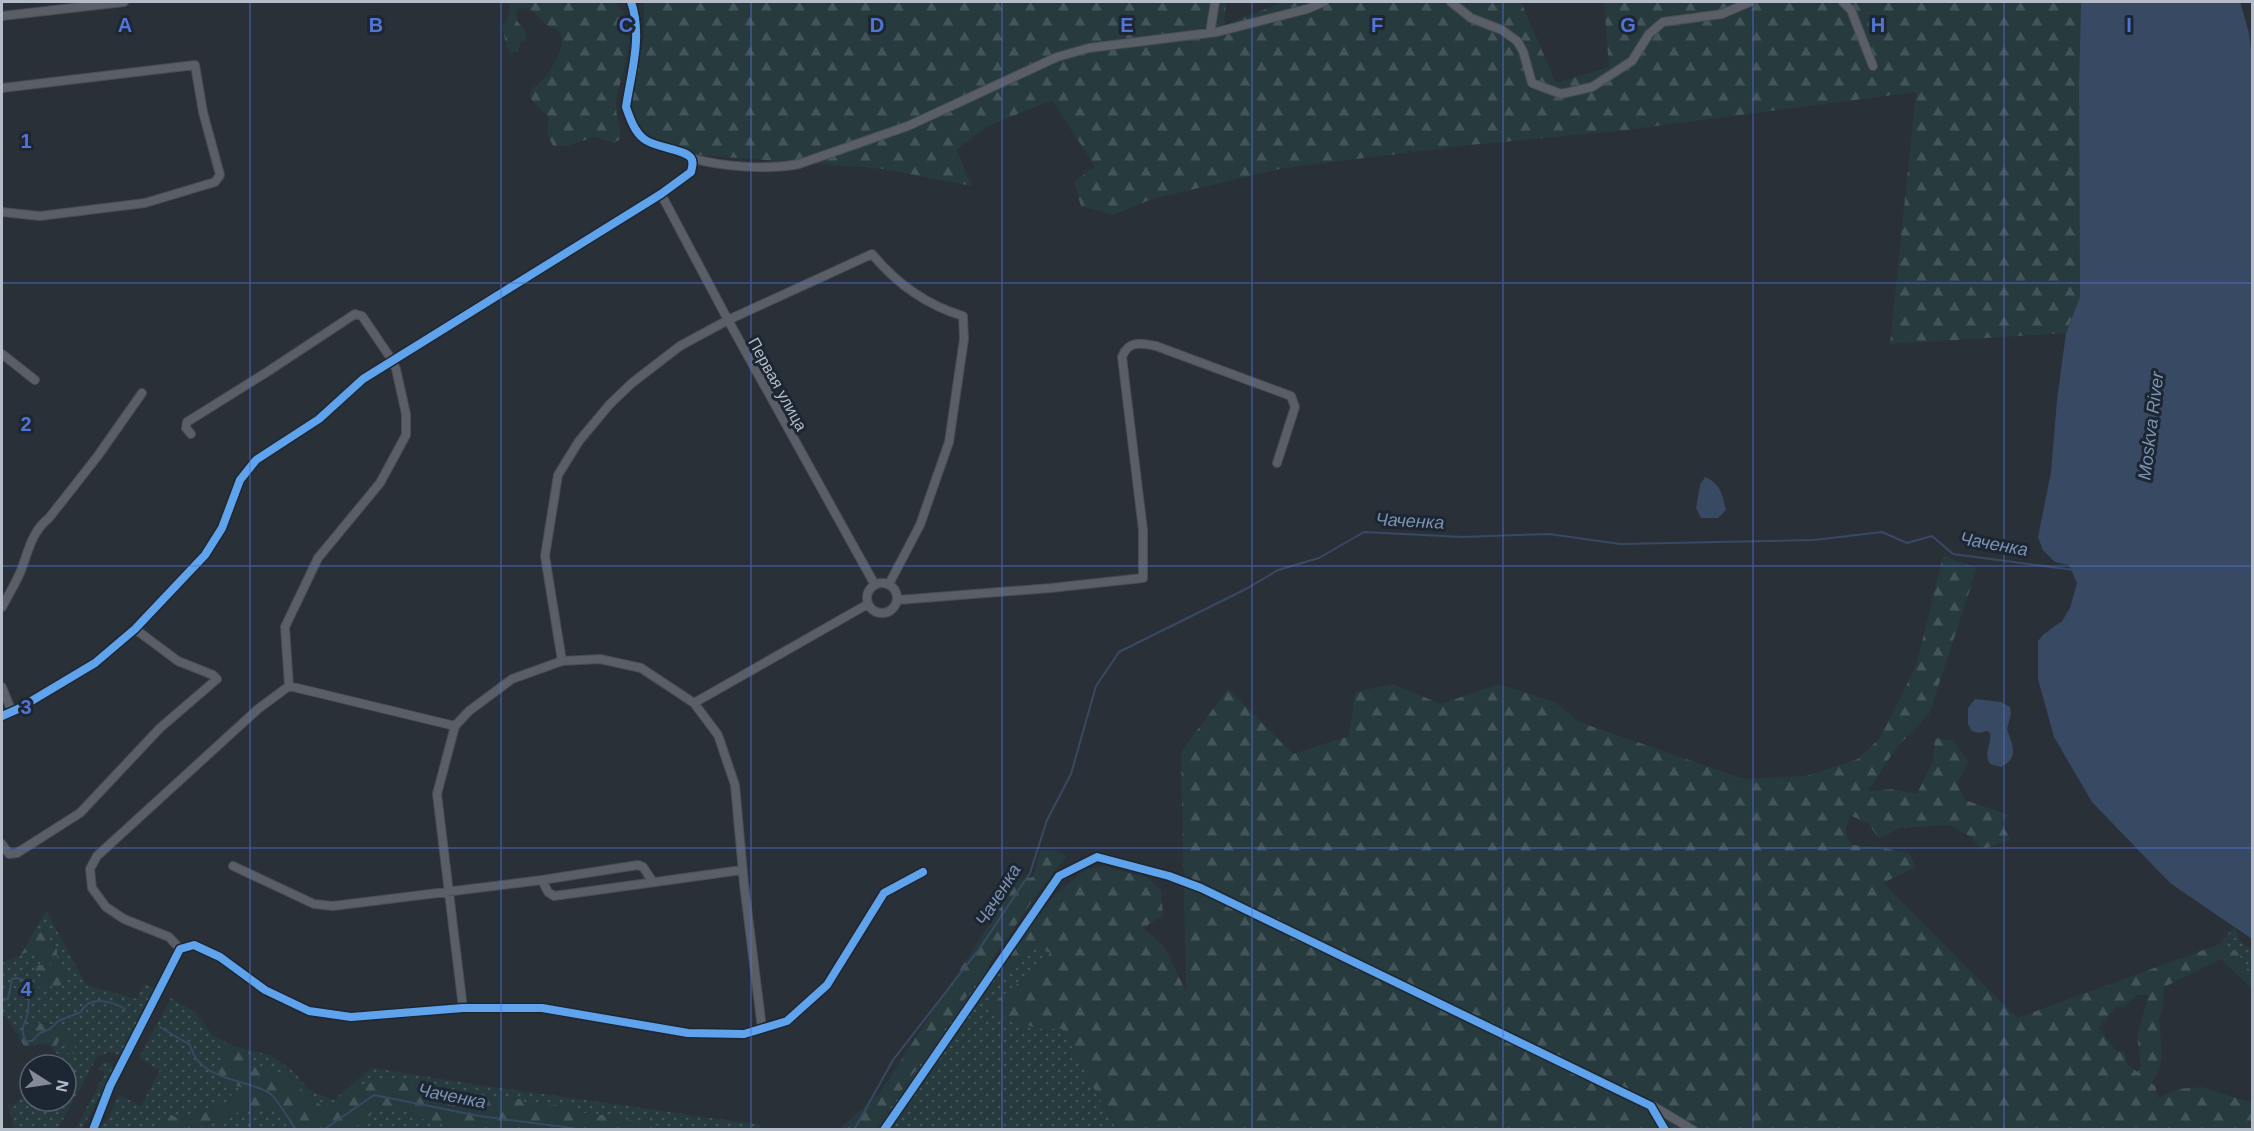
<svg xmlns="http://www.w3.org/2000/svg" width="2254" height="1131" viewBox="0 0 2254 1131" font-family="Arial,sans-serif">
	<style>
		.green { fill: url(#green-dots) }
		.forest { fill: url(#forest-firs); fill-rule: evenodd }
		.water { fill: #384963 }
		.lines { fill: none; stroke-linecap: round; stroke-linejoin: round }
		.stream { stroke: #384963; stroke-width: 2 }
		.minor-casing { stroke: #484c53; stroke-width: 10 }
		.minor { stroke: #5a5e66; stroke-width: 8 }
		.cycleway-casing { stroke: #1d2633; stroke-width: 11 }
		.cycleway { stroke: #60a3ed; stroke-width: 8 }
		.grid { fill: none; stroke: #5274d3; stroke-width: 1.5; stroke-opacity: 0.55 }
		.labels { text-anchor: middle; stroke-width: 6; stroke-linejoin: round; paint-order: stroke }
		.street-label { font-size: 16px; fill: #b4bcc9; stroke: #1d2633 }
		.water-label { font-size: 18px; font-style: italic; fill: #7c92b1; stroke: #1d2633 }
		.grid-label { font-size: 20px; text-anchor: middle; font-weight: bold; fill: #5274d3; stroke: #1d2633; stroke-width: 6; stroke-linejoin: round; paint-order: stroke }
	</style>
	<defs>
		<pattern id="green-dots" width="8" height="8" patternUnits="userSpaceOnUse" patternTransform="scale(1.5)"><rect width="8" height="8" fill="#273a3e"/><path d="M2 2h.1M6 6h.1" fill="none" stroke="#445559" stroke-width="1.8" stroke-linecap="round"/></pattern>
		<pattern id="forest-firs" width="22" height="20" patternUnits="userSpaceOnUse" patternTransform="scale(1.5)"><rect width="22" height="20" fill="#273a3e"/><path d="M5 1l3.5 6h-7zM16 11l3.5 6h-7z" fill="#445559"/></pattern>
	</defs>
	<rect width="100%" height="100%" fill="#2a3038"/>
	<path class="green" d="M46,910L86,985L137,999L145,984L155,989L122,1055L109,1052L97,1057L58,1129H14L8,1104L12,1106L30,1092V1101H66V1065H57L61,1058L52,1048L56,1047L59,1038L65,1041V1050L70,1054L71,1045L65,1025C40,1025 37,1016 18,1036L5,1015L2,1016V963L29,951L51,962L54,968L39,973L45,976L57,967V949L47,946V927L41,933L36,928Z
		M2234,927L2241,942L2252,950V974L2237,952L2220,944Z
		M1035,943L1050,953L1035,970L990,1006L1042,1029L1062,1028L1116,1129L875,1130L988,966L999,973L1009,972Z
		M171,998L195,1012L213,1036L232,1045L222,1050L249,1089L227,1106H214L180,1119L157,1123V1129L97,1130V1126L105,1124L119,1095L141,1106L160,1070L139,1058Z
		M245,1049L270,1055L294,1072L308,1090L334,1100L369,1070L375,1068L465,1083L761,1125L757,1130L669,1129L611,1116L577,1112L565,1104L533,1107L520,1099L479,1097L430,1085L384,1079L359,1086L338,1106H322L306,1094L290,1078L258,1067Z
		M104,1062H107L113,1066V1072L82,1129L75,1130L105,1073L98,1069Z
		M379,1108H402L419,1118L459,1129L351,1130Z
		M271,1109L291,1129L186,1130L228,1118L238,1112Z"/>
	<path class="forest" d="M506,2H614C618,6 623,11 626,16C638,41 617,81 616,107C616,119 622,127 620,139L614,143L594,137L567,146H553L547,133L549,117L532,101L530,93L534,87C545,83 567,47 561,35C558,26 548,28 543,22C536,13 531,8 519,8L516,13L517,21L526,32L525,40L520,44L517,51L511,53L507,47L502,26L507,20L510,5Z
		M644,2H1226L1224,25L1284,2H1521L1556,83L1609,67L1604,2H2081L2079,84L2080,297L2066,333L1890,344L1916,92L1618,131L1470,145L1284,168L1152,199L1113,215L1081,206L1074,182L1095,166L1052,100L988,126L956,150L972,186L884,169L697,155L652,138L639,127L633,117L631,97L644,38Z
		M1943,556L1977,568L1929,714L1896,748L1868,791L1895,789L1917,794L1933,760L1935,738L1953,740L1969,762L1957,783L1965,800L2009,815L2001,823L2011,840L1982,849L1971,837L1949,825L1900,828L1879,839L1869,824L1850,815L1845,831L1852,845L1878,847L1909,853L1916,867L1883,883L2017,1018L2220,944L2237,952L2252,974V989L2221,959L2164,987L2163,1008L2159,1019L2162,1056L2158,1073L2151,1083L2155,1086L2159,1098L2177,1089L2202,1087L2252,1103V1129H1116L1062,1029H1042L1009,1021L990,1006L1035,970L1050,953L1035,943L1009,972L999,973L1019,940L1057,893L1085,870L1104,866L1148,878L1161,891L1163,915L1143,928L1165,947L1186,992L1181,752L1228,689L1293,754L1349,736L1355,692L1392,684L1441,704L1498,684L1555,702L1579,722L1744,779L1806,776L1858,759L1880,738L1916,666ZM2137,995H2149L2137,1035L2141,1066L2137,1072L2127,1064L2125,1052L2117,1051C2109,1043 2106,1035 2098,1028L2117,1006L2123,1007Z
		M1055,850L1067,856L1042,887L875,1129H839L879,1094L991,922L1010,875L1020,879L1033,877L1040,851Z
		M47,927L50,933L47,939V946L57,949V966L66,969L65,980L60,986L52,987L46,984L38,988V983L44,976L35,972L36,965H46L50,970L54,968C49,959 38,954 29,951L21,955L36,928L41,933Z
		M36,1022L46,1025H65L67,1034L71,1037V1045L75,1046L76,1053L70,1054L65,1050V1041L59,1039L56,1047L52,1048L48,1044L24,1046L18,1036L29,1025Z
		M232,1045L245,1049L258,1067L290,1078L306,1094L322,1106H338L359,1086L383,1079L430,1085L479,1097L520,1099L533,1107L565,1104L577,1112L611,1116L674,1129H459L419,1118L402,1108L379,1109L351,1129H291L271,1109L238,1112L228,1118L186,1129H157V1123L167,1113L180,1119L214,1106H227L231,1095L247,1089L219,1081L218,1069L222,1050Z"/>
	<path class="water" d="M2081,2H2240L2249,33L2252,57V939L2170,883L2092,802L2054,737L2038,679V641L2044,634L2062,621L2070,608L2077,583L2069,565L2055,562L2043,550L2038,537L2051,472L2057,400L2066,333L2080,297L2079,84Z
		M1705,477C1721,484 1722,494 1726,510L1718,518H1701L1696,508L1700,485Z
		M1975,699L2001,702L2010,707L2011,714L2007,729C2011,743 2021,757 2001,767L1990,764C1983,753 1992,744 1990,733L1987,731L1979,733L1972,731L1968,724V708Z"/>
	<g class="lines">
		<path class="stream" d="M2,1000L8,999L12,979L17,978L24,980L27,991L30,995C28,1002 28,1004 28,1011C27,1023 18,1027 26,1041H32L40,1033L50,1029L58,1021L81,1012C89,995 112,1001 125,1009
			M160,1027L190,1045C199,1080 241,1078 268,1092C277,1097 289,1120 296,1130
			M323,1130L374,1095L479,1116L587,1130
			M854,1130L893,1060L980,948L1030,873L1047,820L1071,774L1096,686L1119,652L1246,589L1278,570L1319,558L1364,532L1463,537L1549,534L1620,544L1814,540L1882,532L1907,543L1932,536L1953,554L2074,570"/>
		<defs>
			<path id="minor" d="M1451,2L1471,18L1502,30L1517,41L1523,51L1532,83L1561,94L1592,87L1632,61L1649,34L1663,22L1722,14L1750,2
				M1843,2L1851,10L1873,66
				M2,16L124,2
				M1210,33L1215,2
				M2,88L195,65L203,112L220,175L215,182L145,203L40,216L2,212
				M691,158C722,167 768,170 799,164L908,126L1057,57L1089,48L1217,32L1307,9L1324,2
				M661,194L728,320L875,585
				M2,354L35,380
				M191,434L186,428L187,422L267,372L355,314L362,316L392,360L396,369L406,414V435L380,483L318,558L285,627L289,686
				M867 598a15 15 0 1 1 30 0a15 15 0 1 1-30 0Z
				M898,600L1051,588L1143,578V530L1122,357C1128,340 1141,343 1156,346L1291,396L1295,407L1277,463
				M2,607C8,596 15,584 20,573C28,553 31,532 49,518L97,457L142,393
				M562,661L545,556L558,475L579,441L610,404L632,383L680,346L728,320L872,254C897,284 926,305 963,316L964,339L949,442L920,525L889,584
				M2,687L12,712
				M694,703L868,604
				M2,716L18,709L95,663L135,629L205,555L222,528L240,480L256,460L319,419L363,379L661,194L691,172C692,167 694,162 691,158C685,149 655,148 644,139C634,131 630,118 626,107C631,73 643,35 631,2
				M2,844L9,854L17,853L80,813L160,728L217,679L213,675L178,661L135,629
				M233,866L314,904L333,906L542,880L638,865L643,867L653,882
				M542,880L548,892L554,896L742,870
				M180,949L169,937L124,919L106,907L92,888L90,869L97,856L258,709L289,686L455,726
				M463,1008L437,794L455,726L469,711L512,679L562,661L600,659L641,668L694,703L718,735L735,785L744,884L762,1028
				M1653,1106L1693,1130
				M93,1130L110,1086L180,949L194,945L220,957L265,990L309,1011L351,1017L463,1008H542L688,1033L744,1034L787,1021L827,985L884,893L923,872
				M884,1130L1059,876L1097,857L1169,876L1201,888L1651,1106L1665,1130"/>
		</defs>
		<use href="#minor" class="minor-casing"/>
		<use href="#minor" class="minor"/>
		<defs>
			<path id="cycleway" d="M2,716L18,709L95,663L135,629L205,555L222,528L240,480L256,460L319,419L363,379L661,194L691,172C692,167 694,162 691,158C685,149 655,148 644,139C634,131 630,118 626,107C631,73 643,35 631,2
				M93,1130L110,1086L180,949L194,945L220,957L265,990L309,1011L351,1017L463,1008H542L688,1033L744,1034L787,1021L827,985L884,893L923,872
				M884,1130L1059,876L1097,857L1169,876L1201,888L1651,1106L1665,1130"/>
		</defs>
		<use href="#cycleway" class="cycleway-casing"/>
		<use href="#cycleway" class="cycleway"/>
	</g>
	<path class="grid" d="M250,2V1130M501,2V1130M751,2V1130M1002,2V1130M1252,2V1130M1503,2V1130M1753,2V1130M2004,2V1130M2,283H2252M2,566H2252M2,848H2252"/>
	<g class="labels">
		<g class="street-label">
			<text transform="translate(778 384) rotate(61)" y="6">Первая улица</text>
		</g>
		<g class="water-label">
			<text transform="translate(2151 426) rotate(-83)" y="6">Moskva River</text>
			<text transform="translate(1410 521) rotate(3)" y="6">Чаченка</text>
			<text transform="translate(1994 544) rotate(10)" y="6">Чаченка</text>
			<text transform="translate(998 895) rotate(-58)" y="6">Чаченка</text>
			<text transform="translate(452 1096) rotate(11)" y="6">Чаченка</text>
		</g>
	</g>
	<g class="grid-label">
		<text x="125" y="32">A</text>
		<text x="376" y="32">B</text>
		<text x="626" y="32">C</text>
		<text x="877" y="32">D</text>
		<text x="1127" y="32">E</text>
		<text x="1377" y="32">F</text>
		<text x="1628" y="32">G</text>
		<text x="1878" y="32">H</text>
		<text x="2129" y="32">I</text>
		<text x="26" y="148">1</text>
		<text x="26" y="431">2</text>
		<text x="26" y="714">3</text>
		<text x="26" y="996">4</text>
	</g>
	<rect width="2254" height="1131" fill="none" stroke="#b4bcc9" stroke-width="6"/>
	<g transform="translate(48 1083) rotate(102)"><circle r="28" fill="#1d2633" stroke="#59626f" stroke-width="1.5"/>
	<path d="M0-4.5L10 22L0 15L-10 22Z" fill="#848b96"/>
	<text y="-9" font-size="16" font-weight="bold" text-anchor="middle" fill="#b4bcc9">N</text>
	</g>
</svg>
